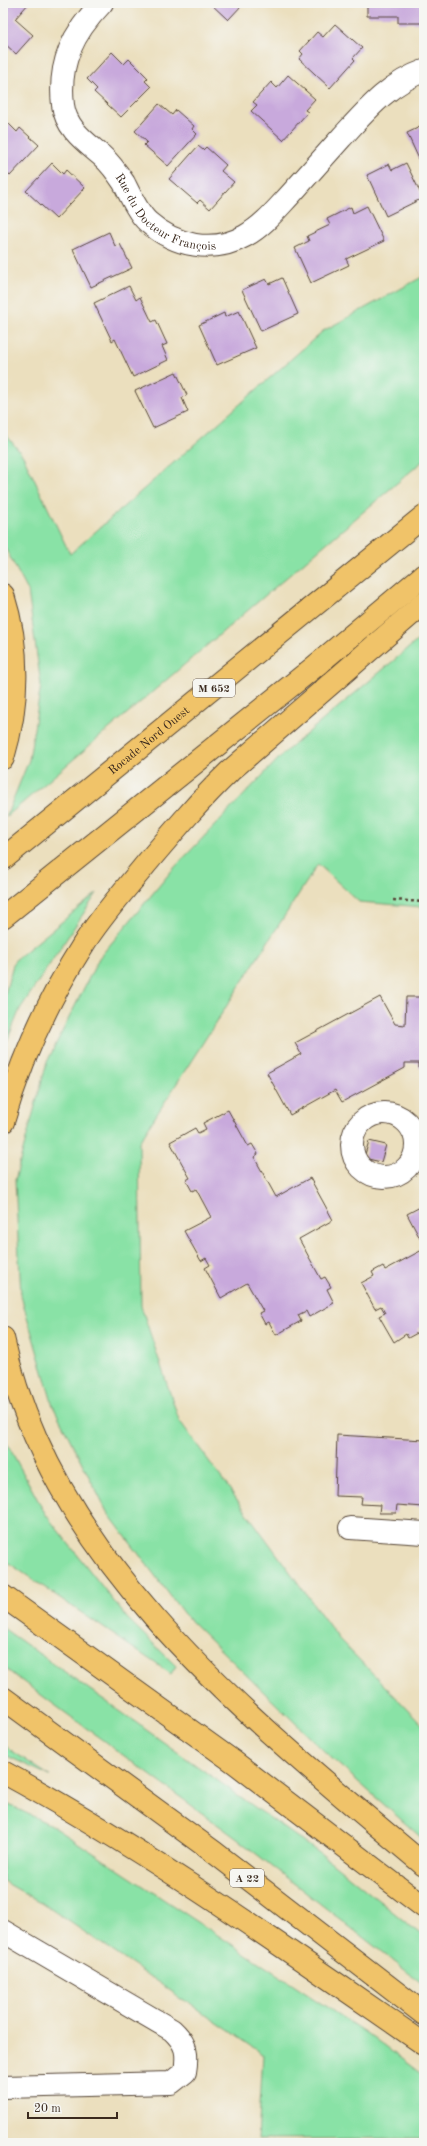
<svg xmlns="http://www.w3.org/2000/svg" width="427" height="2146" viewBox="0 0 427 2146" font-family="'Old Standard TT',serif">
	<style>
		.green { fill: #89e2a6; stroke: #628662 }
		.building { fill: #c8a9dc }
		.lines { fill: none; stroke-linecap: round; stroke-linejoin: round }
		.minor-casing { stroke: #554536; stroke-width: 24 }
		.highway-casing { stroke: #554536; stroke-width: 24 }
		.path { stroke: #554536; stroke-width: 2.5; stroke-dasharray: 3 3; stroke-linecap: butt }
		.minor { stroke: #fff; stroke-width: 22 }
		.highway { stroke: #f0c369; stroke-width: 22 }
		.labels { text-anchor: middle; stroke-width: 3; stroke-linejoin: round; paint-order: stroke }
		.shield { fill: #f6f6f2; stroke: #73675e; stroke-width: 1 }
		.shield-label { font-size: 11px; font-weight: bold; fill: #3b2a1e }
		.street-label { font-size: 12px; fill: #3b2a1e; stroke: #f6f6f2 }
	</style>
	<rect width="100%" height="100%" fill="#f6f6f2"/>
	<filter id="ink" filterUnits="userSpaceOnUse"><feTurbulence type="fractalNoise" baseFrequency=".025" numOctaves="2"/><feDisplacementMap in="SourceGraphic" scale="8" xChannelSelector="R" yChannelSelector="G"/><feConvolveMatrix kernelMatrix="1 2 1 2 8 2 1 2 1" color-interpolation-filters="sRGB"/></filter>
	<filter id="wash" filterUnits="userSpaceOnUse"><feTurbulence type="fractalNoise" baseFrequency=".012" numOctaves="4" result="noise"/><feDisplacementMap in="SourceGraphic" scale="16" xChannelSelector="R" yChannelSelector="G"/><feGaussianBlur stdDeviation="0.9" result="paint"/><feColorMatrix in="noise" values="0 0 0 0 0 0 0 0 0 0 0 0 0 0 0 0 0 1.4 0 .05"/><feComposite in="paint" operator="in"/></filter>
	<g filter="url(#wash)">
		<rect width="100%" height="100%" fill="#ebdfbe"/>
		<path class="green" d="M424,276V460L6,817L29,760L41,685L28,591L3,544V431L23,456L70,554L323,331Z
			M424,635V907L359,902L318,864L139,1142L141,1306L179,1420L339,1639L424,1726V1840L328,1755L184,1614L107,1512L53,1406L21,1296L15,1180L47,1062L99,958L174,868L285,752Z
			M97,893L20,1009L3,1051V1001L14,961Z
			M3,1436L46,1515L127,1618L176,1666L171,1674L3,1559Z
			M3,1628L325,1857L424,1937V1985L236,1838L3,1667Z
			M3,1745L50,1776L3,1754Z
			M3,1802L51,1825L375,2039L424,2076V2138L258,2139L263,2054L42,1903L3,1881Z"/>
		<g id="blocks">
			<path class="building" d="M3,3H29L15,19L33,35L16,54L3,42Z
				M210,3H244L228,20Z
				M367,3H423V23H398V16H367Z
				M335,24L362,48L353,58L355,60L330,88L299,59L303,54L300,51L317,32L323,37Z
				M112,52L124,64L129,59L148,78L145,81L151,87L121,117L94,92L97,89L87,79Z
				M288,75L315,99L305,110L308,112L283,140L251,111L257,105L253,102L271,82L277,88Z
				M159,104L172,115L176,110L194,126L192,129L197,134L168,166L144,145L147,142L135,131Z
				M5,120L17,132L20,128L39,145L10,176L3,169V122Z
				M424,125V170L407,133Z
				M198,146L203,150L206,147L226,165L221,171L234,182L210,209L200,200L197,203L169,179Z
				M52,163L63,174L66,170L85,188L56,219L26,191Z
				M406,163L423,198L386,216L367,175L389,164L392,170Z
				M367,206L384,241L346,259L349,265L311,283L295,248L309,241L307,236L330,225L327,219L351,207L353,213Z
				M109,232L115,246L120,244L132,268L91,287L73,249Z
				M282,278L298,314L261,331L242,290L266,279L269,284Z
				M129,286L136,300L140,297L152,322L156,320L167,344L162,346L168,360L133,377L115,339L112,341L94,303Z
				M239,311L256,348L217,365L199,325L224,313L225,317Z
				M176,372L187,395L182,398L188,412L153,428L135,391Z
				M421,993H424V1068H419V1063H405V1068L342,1102L335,1090L290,1115L267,1073L301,1054L295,1043L380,997L395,1024L405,1025L406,997H421Z
				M228,1110L248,1146L252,1144L258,1154L254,1157L276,1197L310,1178L333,1220L299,1239L321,1279L325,1277L331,1287L327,1289L334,1303L309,1317L306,1311L298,1315L301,1321L276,1335L269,1322L265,1324L259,1313L263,1311L247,1283L221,1298L205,1268L210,1265L206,1258L201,1261L184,1231L211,1217L196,1189L192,1191L186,1180L190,1178L170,1142L195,1128L198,1133L206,1129L203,1123Z
				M369,1141L386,1145L381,1162L364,1158Z
				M424,1205V1246L407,1214Z
				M424,1249V1325L417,1329L419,1332L408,1338L406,1334L394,1342L379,1316L385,1313L381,1306L375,1309L361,1283L374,1276L372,1272L383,1266L385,1270Z
				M337,1435L424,1440V1507L397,1505L396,1513H379L380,1505L361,1504L362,1497L335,1496Z"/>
		</g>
	</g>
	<g filter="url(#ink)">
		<use href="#blocks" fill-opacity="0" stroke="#554536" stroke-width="1"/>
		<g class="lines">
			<defs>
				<g id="minor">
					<path id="s1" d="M102,3C73,33 58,63 63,105C66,129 86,142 103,157C111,164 118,174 124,183C130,195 138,213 148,222C175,246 213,254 245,236C263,226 276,210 290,195C307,176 324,157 341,138C366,111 389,83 424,71"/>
					<circle cx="384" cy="1145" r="32"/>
					<path d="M350,1528L424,1533"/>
					<path d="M3,1931L172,2030C187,2044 188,2053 185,2072L171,2083L3,2087"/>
				</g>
				<g id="highway">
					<path d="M3,595C20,648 19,705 3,758"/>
					<path id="s2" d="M3,859L424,516"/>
					<path d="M3,917L313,668L424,575"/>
					<path d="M3,1122C21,1059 48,1000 83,945C101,916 125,890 146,864C173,832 200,800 230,771L424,603"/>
					<path d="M3,1338C51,1564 257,1724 424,1865"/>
					<path d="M3,1596L234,1762L424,1907"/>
					<path d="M3,1698L215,1853L424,2014"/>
					<path d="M3,1772C150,1852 286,1949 424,2044"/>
				</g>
			</defs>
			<use href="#minor" class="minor-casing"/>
			<use href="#highway" class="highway-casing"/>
			<path class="path" d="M393,900L424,902"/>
			<use href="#minor" class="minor"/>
			<use href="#highway" class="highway"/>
		</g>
	</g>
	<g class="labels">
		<g class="shield">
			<rect x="193" y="679" width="42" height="18" rx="3"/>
			<rect x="230" y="1869" width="34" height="18" rx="3"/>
		</g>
		<g class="shield-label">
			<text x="214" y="692">M 652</text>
			<text x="247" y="1882">A 22</text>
		</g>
		<g class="street-label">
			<text dy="4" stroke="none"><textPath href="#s1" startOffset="269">Rue du Docteur François</textPath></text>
			<text dy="4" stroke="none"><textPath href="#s2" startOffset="188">Rocade Nord Ouest</textPath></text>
		</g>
	</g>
	<rect width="427" height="2146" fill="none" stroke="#f6f6f2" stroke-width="16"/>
	<path d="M28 2112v6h89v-6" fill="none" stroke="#3b2a1e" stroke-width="2"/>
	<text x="34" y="2112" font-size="12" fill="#3b2a1e" stroke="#f6f6f2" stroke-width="3" paint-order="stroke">20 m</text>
</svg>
